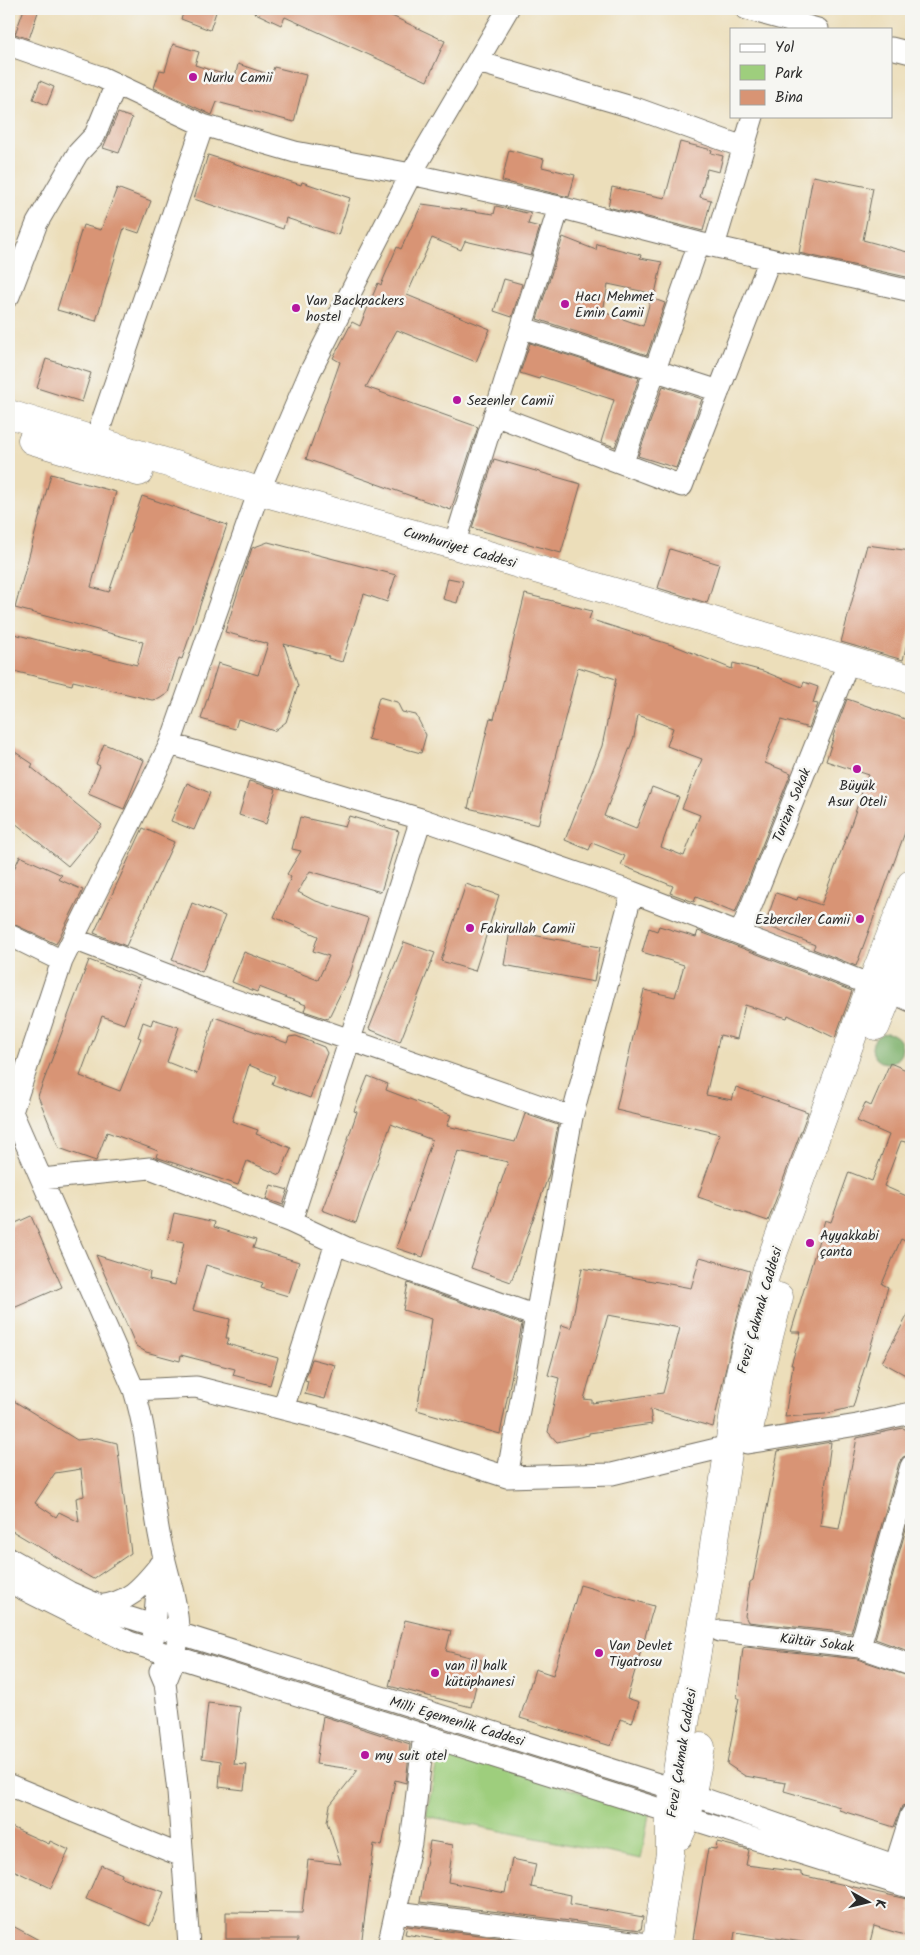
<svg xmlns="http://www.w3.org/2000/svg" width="920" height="1955" viewBox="0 0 920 1955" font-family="Kalam,sans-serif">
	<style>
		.green { fill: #9ece7d; stroke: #647c54 }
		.forest { fill: #7eb16c; stroke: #546e4c }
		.building { fill: #d89474; fill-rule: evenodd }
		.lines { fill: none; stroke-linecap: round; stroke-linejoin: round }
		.minor-casing { stroke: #6f6a5d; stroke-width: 23 }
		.major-casing { stroke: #6f6a5d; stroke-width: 29 }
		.minor { stroke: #fff; stroke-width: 21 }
		.major { stroke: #fff; stroke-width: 28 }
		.poi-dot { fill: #b5179e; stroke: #f6f6f2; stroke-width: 2 }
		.labels { text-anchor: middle; stroke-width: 5; stroke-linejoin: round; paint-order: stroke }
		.poi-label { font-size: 14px; fill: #2b2b2b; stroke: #f6f6f2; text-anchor: start }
		.street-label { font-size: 14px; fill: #2b2b2b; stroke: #f6f6f2 }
	</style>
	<rect width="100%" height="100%" fill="#f6f6f2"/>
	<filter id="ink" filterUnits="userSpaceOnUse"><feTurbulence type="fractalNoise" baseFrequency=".02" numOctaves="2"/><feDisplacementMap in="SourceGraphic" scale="10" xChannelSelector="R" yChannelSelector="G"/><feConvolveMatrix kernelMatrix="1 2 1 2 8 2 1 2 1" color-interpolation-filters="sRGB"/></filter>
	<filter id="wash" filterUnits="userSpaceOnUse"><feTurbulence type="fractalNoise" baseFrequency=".0096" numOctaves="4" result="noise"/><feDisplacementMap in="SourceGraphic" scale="20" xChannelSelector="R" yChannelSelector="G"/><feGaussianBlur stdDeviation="1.12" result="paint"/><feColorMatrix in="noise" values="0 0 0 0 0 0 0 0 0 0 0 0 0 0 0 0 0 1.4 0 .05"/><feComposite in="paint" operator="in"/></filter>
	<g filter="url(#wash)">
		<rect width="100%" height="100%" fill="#ecdeba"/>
		<path class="green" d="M440,1748L649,1814L641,1859L426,1816Z"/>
		<path class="forest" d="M872 1048a15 15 0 1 1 30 0a15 15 0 1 1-30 0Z"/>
		<g id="blocks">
			<path class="building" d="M24,9H39L29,39L15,34Z
				M185,9H217L210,30L181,19Z
				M247,9H377L445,41L427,81L285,17L281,25Z
				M173,44L199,52L195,65L235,78L238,64L271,75L274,67L306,75L294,122L217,102L212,115L154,88L160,70L165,71Z
				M40,81L54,87L47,105L33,99Z
				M118,113L132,118L119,153L103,148Z
				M680,142L712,150L711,153L723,156L719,172L707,169L700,197L711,200L703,231L608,207L612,187L665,198Z
				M509,150L544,159L542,167L575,175L569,197L502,181Z
				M208,155L301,185L302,182L350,198L338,235L286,218L283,229L194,199Z
				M813,176L873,188L863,240L911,253V278L799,253Z
				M117,188L151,201L139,233L124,228L96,321L57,310L83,225L101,230Z
				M422,204L494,214L496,206L531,214L528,224L540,227L531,256L465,241L461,250L432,238L407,295L490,329L476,362L397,330L366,387L478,427L451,510L306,459L340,362L333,358L352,322L360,326L378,283L381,285L397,247L401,249Z
				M563,237L596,250L597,244L641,255L640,258L662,262L655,294L608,284L603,312L643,326L651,298L665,303L647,355L537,319Z
				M504,279L522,284L512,317L494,311Z
				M530,343L639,378L615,447L601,442L614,400L540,376L539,379L520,373Z
				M46,359L91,373L82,402L37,388Z
				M663,386L702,399L676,468L638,456Z
				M494,459L581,484L561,553L472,528Z
				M51,474L116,492L91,587L109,592L142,496L227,525L182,659L179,658L168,693L159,699L152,700L73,681L72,685L9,670V653L14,634L137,665L143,642L15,608Z
				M268,542L396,575L387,602L364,594L342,662L328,658L329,656L284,644L298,686L286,722L274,731L238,719L235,729L201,719L218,663L258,675L268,644L225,632L252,548Z
				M867,545L911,551V626L903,660L841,642Z
				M670,549L719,564L707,603L658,588Z
				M448,578L463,581L457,603L443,599Z
				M525,594L592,611L589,619L678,647L732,669L733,663L763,671L802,687L804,682L818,687L813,703L818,704L809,728L781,720L770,747L765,763L791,773L735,913L696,897L694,902L670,893L673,886L621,865L625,856L592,843L589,850L565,840L602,746L616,679L578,667L538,825L468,808L490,718L494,719ZM638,715L673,728L667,746L702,759L682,808L700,815L684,856L661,847L679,797L652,787L636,829L604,816L634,737Z
				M379,697L397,702L402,712L416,715L426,735L421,753L368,739Z
				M847,699L911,721V816L856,966L813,949L815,945L765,925L776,893L797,900L798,897L821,905L849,830L868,775L826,761L834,736H833Z
				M104,744L144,760L124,809L88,794L100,766L96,764Z
				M9,748L33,764L31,767L102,825L68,866L9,818Z
				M249,781L276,789L266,824L239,815Z
				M187,783L210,793L194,830L171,821Z
				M349,816L399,831L381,892L310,871L298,892L313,900L368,918L350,974L328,1019L304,1011L306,1005L259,987L257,992L232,982L244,952L318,980L329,956L313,951L318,936L274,917L291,877L287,874L301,851L292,849L300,817L345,827Z
				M143,828L174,842L126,946L94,933Z
				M20,856L62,875L58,879L83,890L56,944L9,922V880Z
				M466,884L499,895L475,971L441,961Z
				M192,903L225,916L202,972L172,960Z
				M659,926L696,937L698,931L852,991L835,1038L788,1015L787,1018L745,1005L737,1039L720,1035L706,1095L732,1100L736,1087L808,1112L768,1221L698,1197L720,1134L616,1110L644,990L675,997L684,965L642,952L649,928L657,931Z
				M510,931L600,947L594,982L504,965Z
				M404,942L435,953L400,1042L369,1029Z
				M89,960L141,980L124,1024L102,1016L80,1076L120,1091L141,1038L138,1037L143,1022L151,1025L153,1019L179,1027L167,1062L197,1074L214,1017L287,1043L289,1037L296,1036L324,1047L327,1053L310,1098L272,1084L275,1076L249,1065L232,1121L258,1130L256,1134L291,1148L280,1175L247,1161L238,1185L156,1157L158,1151L107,1132L96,1161L59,1148L38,1096Z
				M890,1063L911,1072V1143L901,1141L884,1186L911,1198V1225L905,1241L901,1239L882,1284L888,1287L853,1407L825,1414L785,1417L793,1365H791L801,1332H791L825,1220L831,1222L849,1172L872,1181L889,1135L857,1121L865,1103L871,1106Z
				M368,1076L388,1084L386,1090L451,1115L447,1126L515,1142L525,1114L558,1125L549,1174L511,1282L471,1268L508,1162L458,1151L423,1257L396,1248L432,1140L391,1124L356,1223L322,1210L340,1162L357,1112L354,1111Z
				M271,1185L288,1190L283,1205L266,1199Z
				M174,1213L215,1222L214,1227L256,1240L253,1248L299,1262L288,1296L261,1288L263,1283L206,1265L193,1310L230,1319L226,1338H229L227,1344L278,1358L270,1385L233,1375L235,1369L181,1355L180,1361L146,1352L136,1346L96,1255L150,1272L149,1279L175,1285L184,1242L168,1239Z
				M31,1216L62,1287L9,1310V1226Z
				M700,1257L750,1271L735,1326L713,1427L650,1409L652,1424L589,1433V1435L557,1442L548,1432L559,1378L548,1375L562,1325L571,1328L582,1268L691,1288ZM608,1315L680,1328L663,1393L592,1403V1400L584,1399Z
				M408,1283L522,1324L500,1434L417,1410L432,1319L403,1310Z
				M911,1309V1378L882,1362Z
				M312,1359L335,1365L325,1399L305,1394L308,1381L305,1380Z
				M9,1398L77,1440L97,1438L117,1443L131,1553L93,1579L9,1529ZM81,1469L84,1496L76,1498L79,1522L59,1512L56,1517L35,1503L55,1473Z
				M903,1428L911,1432V1454L903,1457L899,1463L851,1633L748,1622L745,1616L750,1582L753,1580L778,1451L831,1442L820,1526L839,1529L857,1438Z
				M911,1511V1652L875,1639Z
				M580,1585L654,1606L627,1698L639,1702L632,1723L620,1719L611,1746L520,1718L535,1669L553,1675Z
				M405,1620L451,1631L446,1651L482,1660L471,1707L389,1686Z
				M746,1647L857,1659L911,1677V1803L902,1806L894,1827L839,1810L840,1807L784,1791L786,1783L745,1776L727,1764L739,1698H737L743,1648Z
				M208,1703L240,1707L234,1764L247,1765L244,1790L219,1787L221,1761L202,1758Z
				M323,1716L410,1744L406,1783L395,1780L382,1846L374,1844L361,1946H297L298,1939H226V1912L302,1913L308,1860L341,1864L327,1822L330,1805L358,1770L316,1764Z
				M9,1826L49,1844L50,1841L69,1850L51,1888L9,1868Z
				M430,1841L453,1845L448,1882L505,1893L512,1859L536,1864L531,1887L571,1895L570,1904L643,1917L641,1930L420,1902Z
				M717,1842L749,1850L746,1865L801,1872V1875L911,1900V1937L874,1926L869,1946H808L809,1943L735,1932L733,1945L693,1939L708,1848L716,1849Z
				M101,1865L122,1874L121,1877L164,1892L150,1926L86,1899Z
				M9,1924L50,1946H9Z
				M407,1926L567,1946H474L405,1934Z"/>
		</g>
	</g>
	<g filter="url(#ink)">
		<use href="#blocks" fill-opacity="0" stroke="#6f6a5d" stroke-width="1"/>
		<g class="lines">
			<defs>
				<path id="minor" d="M746,9L818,29
					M9,45L101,77L203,125L295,152L411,174L559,207L699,243L911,291
					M891,48L911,53
					M478,62L635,108L743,147
					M714,246L753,116
					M9,296L37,223L78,153L95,135L116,84
					M523,328L719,391
					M494,415L682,486L770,259
					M96,439L203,125
					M623,462L699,243
					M454,545L559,207
					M170,744L421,819L632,892L572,1117L507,1477
					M632,892L871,985
					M740,934L843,676
					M9,935L62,961
					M74,939L212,992L572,1117
					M889,991L911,1001
					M42,1179L150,1168L291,1222L349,1249L536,1316
					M291,1222L421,819
					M134,1390L196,1387L335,1422L507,1477L612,1474L729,1446
					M283,1409L336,1243
					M747,1443L857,1425L911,1413
					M9,1558L69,1592L124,1616L693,1795L911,1871
					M9,1582L129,1642L911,1888
					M99,1606C129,1602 140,1589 159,1566
					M720,1631L860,1647L911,1665
					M153,1640L159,1565
					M860,1647L911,1466
					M160,1671L165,1683L178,1792L189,1946
					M165,1683C172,1667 177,1654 178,1636C179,1603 166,1571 160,1539C150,1489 149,1439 134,1390L12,1112L62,961L170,744L259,491L310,372L411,174L508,9
					M9,1785L182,1856
					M895,1866L911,1815
					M397,1912L656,1945
					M388,1946L411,1843L424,1734"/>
				<path id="major" d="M9,414L259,491L454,545L911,679
					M32,440L139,472
					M876,1026L911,938
					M750,1426L760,1372L779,1297
					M679,1836L687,1818L701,1747
					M656,1946L670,1853V1813L707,1592L740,1373L750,1329L766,1273L871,985L911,884"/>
			</defs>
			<use href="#minor" class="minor-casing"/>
			<use href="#major" class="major-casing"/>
			<use href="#minor" class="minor"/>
			<use href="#major" class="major"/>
		</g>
	</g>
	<g class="poi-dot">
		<circle cx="193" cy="77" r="5"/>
		<circle cx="565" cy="304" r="5"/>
		<circle cx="296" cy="308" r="5"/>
		<circle cx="457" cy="400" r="5"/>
		<circle cx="857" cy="769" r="5"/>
		<circle cx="860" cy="919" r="5"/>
		<circle cx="470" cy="928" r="5"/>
		<circle cx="810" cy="1243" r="5"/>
		<circle cx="599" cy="1653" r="5"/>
		<circle cx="435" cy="1673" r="5"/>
		<circle cx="365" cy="1755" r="5"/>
	</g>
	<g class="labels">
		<g class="poi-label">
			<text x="203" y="82">Nurlu Camii</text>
			<text x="575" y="301">Hacı Mehmet<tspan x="575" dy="16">Emin Camii</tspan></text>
			<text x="306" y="305">Van Backpackers<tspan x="306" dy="16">hostel</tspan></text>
			<text x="467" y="405">Sezenler Camii</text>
			<text x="857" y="790" text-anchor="middle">Büyük<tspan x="857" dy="16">Asur Oteli</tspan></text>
			<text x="850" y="924" text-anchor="end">Ezberciler Camii</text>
			<text x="480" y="933">Fakirullah Camii</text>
			<text x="820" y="1240">Ayyakkabi<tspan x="820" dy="16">çanta</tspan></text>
			<text x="609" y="1650">Van Devlet<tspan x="609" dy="16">Tiyatrosu</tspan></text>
			<text x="445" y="1670">van il halk<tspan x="445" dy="16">kütüphanesi</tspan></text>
			<text x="375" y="1760">my suit otel</text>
		</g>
		<g class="street-label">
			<text transform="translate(460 547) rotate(16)" y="5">Cumhuriyet Caddesi</text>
			<text transform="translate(791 805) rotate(-68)" y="5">Turizm Sokak</text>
			<text transform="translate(759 1310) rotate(-74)" y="5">Fevzi Çakmak Caddesi</text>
			<text transform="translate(817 1642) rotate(7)" y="5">Kültür Sokak</text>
			<text transform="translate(457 1721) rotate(17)" y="5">Milli Egemenlik Caddesi</text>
			<text transform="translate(681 1753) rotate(-81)" y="5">Fevzi Çakmak Caddesi</text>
		</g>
	</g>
	<rect width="920" height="1955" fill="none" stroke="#f6f6f2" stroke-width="30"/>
	<rect x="730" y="28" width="162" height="90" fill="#f6f6f2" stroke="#a5a5a2"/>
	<rect x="740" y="44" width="25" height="8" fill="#ffffff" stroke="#a5a5a2"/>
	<text x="775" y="52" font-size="15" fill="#2b2b2b">Yol</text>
	<rect x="740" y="65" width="25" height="15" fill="#9ece7d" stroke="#a5a5a2"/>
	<text x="775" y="78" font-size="15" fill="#2b2b2b">Park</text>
	<rect x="740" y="90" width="25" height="15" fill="#d89474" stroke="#a5a5a2"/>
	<text x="775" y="102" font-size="15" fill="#2b2b2b">Bina</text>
	<g transform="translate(868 1902) rotate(98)" stroke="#f6f6f2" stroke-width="4" paint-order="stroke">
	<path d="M0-4L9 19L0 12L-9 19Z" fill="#2b2b2b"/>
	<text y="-8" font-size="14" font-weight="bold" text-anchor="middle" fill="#2b2b2b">K</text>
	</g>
</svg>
